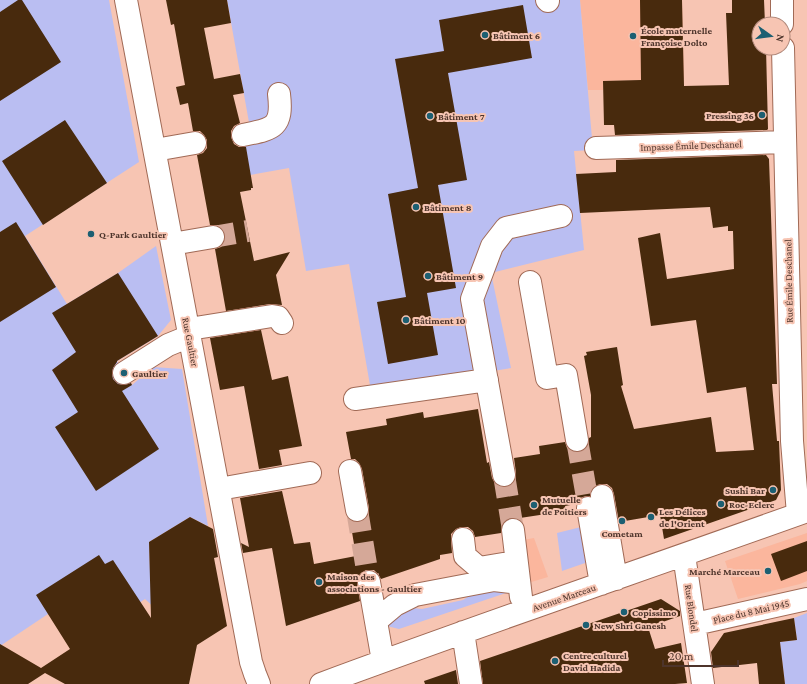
<svg xmlns="http://www.w3.org/2000/svg" width="807" height="684" viewBox="0 0 807 684" font-family="'Crimson Pro',serif">
	<style>
		.built { fill: #fbb69d }
		.green { fill: #babef2 }
		.building { fill: #482a0d }
		.lines { fill: none; stroke-linecap: round; stroke-linejoin: round }
		.minor-tunnel { stroke: #d5a898; stroke-width: 22; stroke-dasharray: 22 11; stroke-linecap: butt }
		.minor-casing { stroke: #a16a56; stroke-width: 24 }
		.minor { stroke: #fff; stroke-width: 22 }
		.poi-dot { fill: #1c5f72; stroke: #f7c5b3; stroke-width: 1.5 }
		.labels { text-anchor: middle; stroke-width: 4; stroke-linejoin: round; paint-order: stroke }
		.poi-label { font-size: 10px; font-weight: bold; fill: #4d342b; stroke: #f7c5b3; text-anchor: start }
		.street-label { font-size: 10px; fill: #4d342b; stroke: #f7c5b3 }
	</style>
	<rect width="100%" height="100%" fill="#f7c5b3"/>
	<path class="built" d="M580,0H682L684,79L603,81V90H588Z
		M807,533V581L800,584L738,599L725,561Z
		M534,538L548,577L528,583L523,540Z"/>
	<path class="green" d="M0,0H109L139,162L25,236L67,304L118,273L156,246L171,320L158,336L117,361L132,385L153,367L182,369L208,526L190,517L149,542L150,571L157,581L170,622L145,599L133,607L48,614L0,646Z
		M227,0H580L593,150L574,151L584,250L491,273L511,368L371,391L349,264L306,271L289,168L250,175L243,135L250,128Z
		M581,527L588,562L562,571L557,533Z
		M480,589H506V593L399,629L387,626L392,617L413,608L422,609L463,600Z
		M807,613V684H785L780,642L797,640L794,618Z"/>
	<path class="building" d="M18,0H22L61,62L0,101V12Z
		M166,0H227L231,23L204,28L214,79L240,74L244,93L233,95L240,123L234,126L231,131V137L234,144L239,147H246L253,188H251V190L240,192L254,261L290,252L276,275L282,305L270,304L226,311L215,249L221,247L225,242V235L223,229L218,225H210L197,155L203,153L207,148V140L204,135L200,131H193L188,103L180,105L176,87L185,85L174,24L171,25Z
		M640,0H682L684,86L729,85L726,13H732V0H764L765,24H759V48H766L768,129L767,130L615,135L614,125H604L603,81L641,80Z
		M523,5L532,58L448,73L467,180L438,185L456,288L427,293L438,355L388,364L377,302L406,297L388,194L418,188L395,59L444,51L439,20Z
		M65,120L107,183L43,225L2,161Z
		M766,155L769,159L777,384H772L777,441H779L781,490L776,500L664,539L660,515L619,522L614,494L612,488L607,484H600L594,487L590,491V496H586L580,498L576,504L565,506L566,511L520,518V520L518,518H511L506,520L502,525L501,533L475,537L473,531L468,527H461L456,529L451,534V540L452,553L440,555V559L381,579L378,574L374,570H366L361,573L357,578V584L360,601L286,626L272,548L243,553L241,543L249,547L240,498L282,491L294,544L310,542L314,564L356,556L350,520L353,522H359L365,520L369,515V508L362,469L359,463L355,459H351L346,432L387,425L386,419L423,412L424,418L478,409L487,463L489,462L492,478L495,483L499,487H507L512,484L516,479V473L514,458L540,454L539,446L565,442L567,448L572,452H579L585,449L589,444V438L591,437V395L584,356L587,355L586,352L617,347L623,385L621,386L634,429L711,417L716,452L754,450L746,387L707,393L696,320L651,326L638,238L660,233L667,279L734,269L733,231H728V226L713,228L710,207L580,213L576,174L616,172V160Z
		M16,222L56,287L0,322V232Z
		M118,273L158,336L117,361V362L113,368L112,374L113,379L118,384L124,385L131,383L132,385L122,391L159,449L96,491L55,427L78,412L52,370L76,352L52,313Z
		M261,330L272,380L288,376L302,446L279,450L282,465L259,469L244,386L220,390L210,338Z
		M190,517L213,529L218,557L214,558L227,626L197,645L189,684H65L45,673L28,684H0V644L41,668L70,649L36,595L99,555L105,564L113,560L151,618L149,542Z
		M807,541V571L781,581L771,554Z
		M661,599L680,611V616L648,627L655,649L681,643L687,683L675,684H483L480,661Z
		M794,618L797,640L780,642L785,684H759L757,663L713,668L711,652L724,633Z
		M456,670L458,684H425L424,681Z"/>
	<g class="lines">
		<path class="minor-tunnel" d="M213,237L248,231
			M577,440L588,503
			M504,475L513,530
			M357,510L369,582"/>
		<defs>
			<path id="minor" d="M126,0L251,662L255,674L259,684
				M547,0L548,1
				M782,0V24
				M783,48L792,441L798,514
				M243,135C273,129 283,128 279,94
				M596,148L785,142
				M155,150L195,143
				M172,244L213,237
				M530,282L547,378L566,375L577,440
				M189,329L272,316L278,317L282,323
				M124,373L168,345L190,336
				M355,399L487,380
				M350,471L357,510
				M504,475L472,299L492,246L506,228L561,216
				M219,489L310,473
				M602,496L616,579
				M588,508L601,584
				M513,530L521,597
				M463,539L465,556L479,568L516,562
				M684,555L703,684
				M369,582L383,661
				M376,621L395,605L415,595L494,580L519,583
				M695,624L807,599
				M463,632L471,684
				M321,684C482,624 645,569 807,511"/>
		</defs>
		<use href="#minor" class="minor-casing"/>
		<use href="#minor" class="minor"/>
	</g>
	<g class="poi-dot">
		<circle cx="485" cy="35" r="4"/>
		<circle cx="633" cy="36" r="4"/>
		<circle cx="762" cy="115" r="4"/>
		<circle cx="430" cy="116" r="4"/>
		<circle cx="416" cy="207" r="4"/>
		<circle cx="91" cy="234" r="4"/>
		<circle cx="428" cy="276" r="4"/>
		<circle cx="406" cy="320" r="4"/>
		<circle cx="124" cy="373" r="4"/>
		<circle cx="773" cy="490" r="4"/>
		<circle cx="721" cy="504" r="4"/>
		<circle cx="534" cy="505" r="4"/>
		<circle cx="651" cy="517" r="4"/>
		<circle cx="622" cy="521" r="4"/>
		<circle cx="768" cy="571" r="4"/>
		<circle cx="319" cy="582" r="4"/>
		<circle cx="624" cy="612" r="4"/>
		<circle cx="586" cy="625" r="4"/>
		<circle cx="555" cy="661" r="4"/>
	</g>
	<g class="labels">
		<g class="poi-label">
			<text x="641" y="34">École maternelle<tspan x="641" dy="12">Françoise Dolto</tspan></text>
			<text x="493" y="39">Bâtiment 6</text>
			<text x="754" y="119" text-anchor="end">Pressing 36</text>
			<text x="438" y="120">Bâtiment 7</text>
			<text x="424" y="211">Bâtiment 8</text>
			<text x="99" y="238">Q-Park Gaultier</text>
			<text x="436" y="280">Bâtiment 9</text>
			<text x="414" y="324">Bâtiment 10</text>
			<text x="132" y="377">Gaultier</text>
			<text x="765" y="494" text-anchor="end">Sushi Bar</text>
			<text x="542" y="503">Mutuelle<tspan x="542" dy="12">de Poitiers</tspan></text>
			<text x="729" y="508">Roc-Eclerc</text>
			<text x="659" y="515">Les Délices<tspan x="659" dy="12">de l'Orient</tspan></text>
			<text x="622" y="537" text-anchor="middle">Cometam</text>
			<text x="760" y="575" text-anchor="end">Marché Marceau</text>
			<text x="327" y="580">Maison des<tspan x="327" dy="12">associations - Gaultier</tspan></text>
			<text x="632" y="616">Copissimo</text>
			<text x="594" y="629">New Shri Ganesh</text>
			<text x="563" y="659">Centre culturel<tspan x="563" dy="12">David Hadida</tspan></text>
		</g>
		<g class="street-label">
			<text transform="translate(691 145) rotate(-2)" y="4">Impasse Émile Deschanel</text>
			<text transform="translate(788 281) rotate(-91)" y="4">Rue Émile Deschanel</text>
			<text transform="translate(191 342) rotate(79)" y="4">Rue Gaultier</text>
			<text transform="translate(564 597) rotate(-19)" y="4">Avenue Marceau</text>
			<text transform="translate(692 608) rotate(82)" y="4">Rue Blondel</text>
			<text transform="translate(751 611) rotate(-13)" y="4">Place du 8 Mai 1945</text>
		</g>
	</g>
	<g transform="translate(771 36) rotate(104)"><circle r="19" fill="#f7c5b3" stroke="#b38b7d"/>
	<path d="M0-3L7 15L0 10L-7 15Z" fill="#1c5f72"/>
	<text y="-6" font-size="11" font-weight="bold" text-anchor="middle" fill="#4d342b">N</text>
	</g>
	<path d="M663 660v6h75v-6" fill="none" stroke="#4d342b" stroke-width="2"/>
	<text x="669" y="660" font-size="12" fill="#4d342b" stroke="#f7c5b3" stroke-width="3" paint-order="stroke">20 m</text>
</svg>
